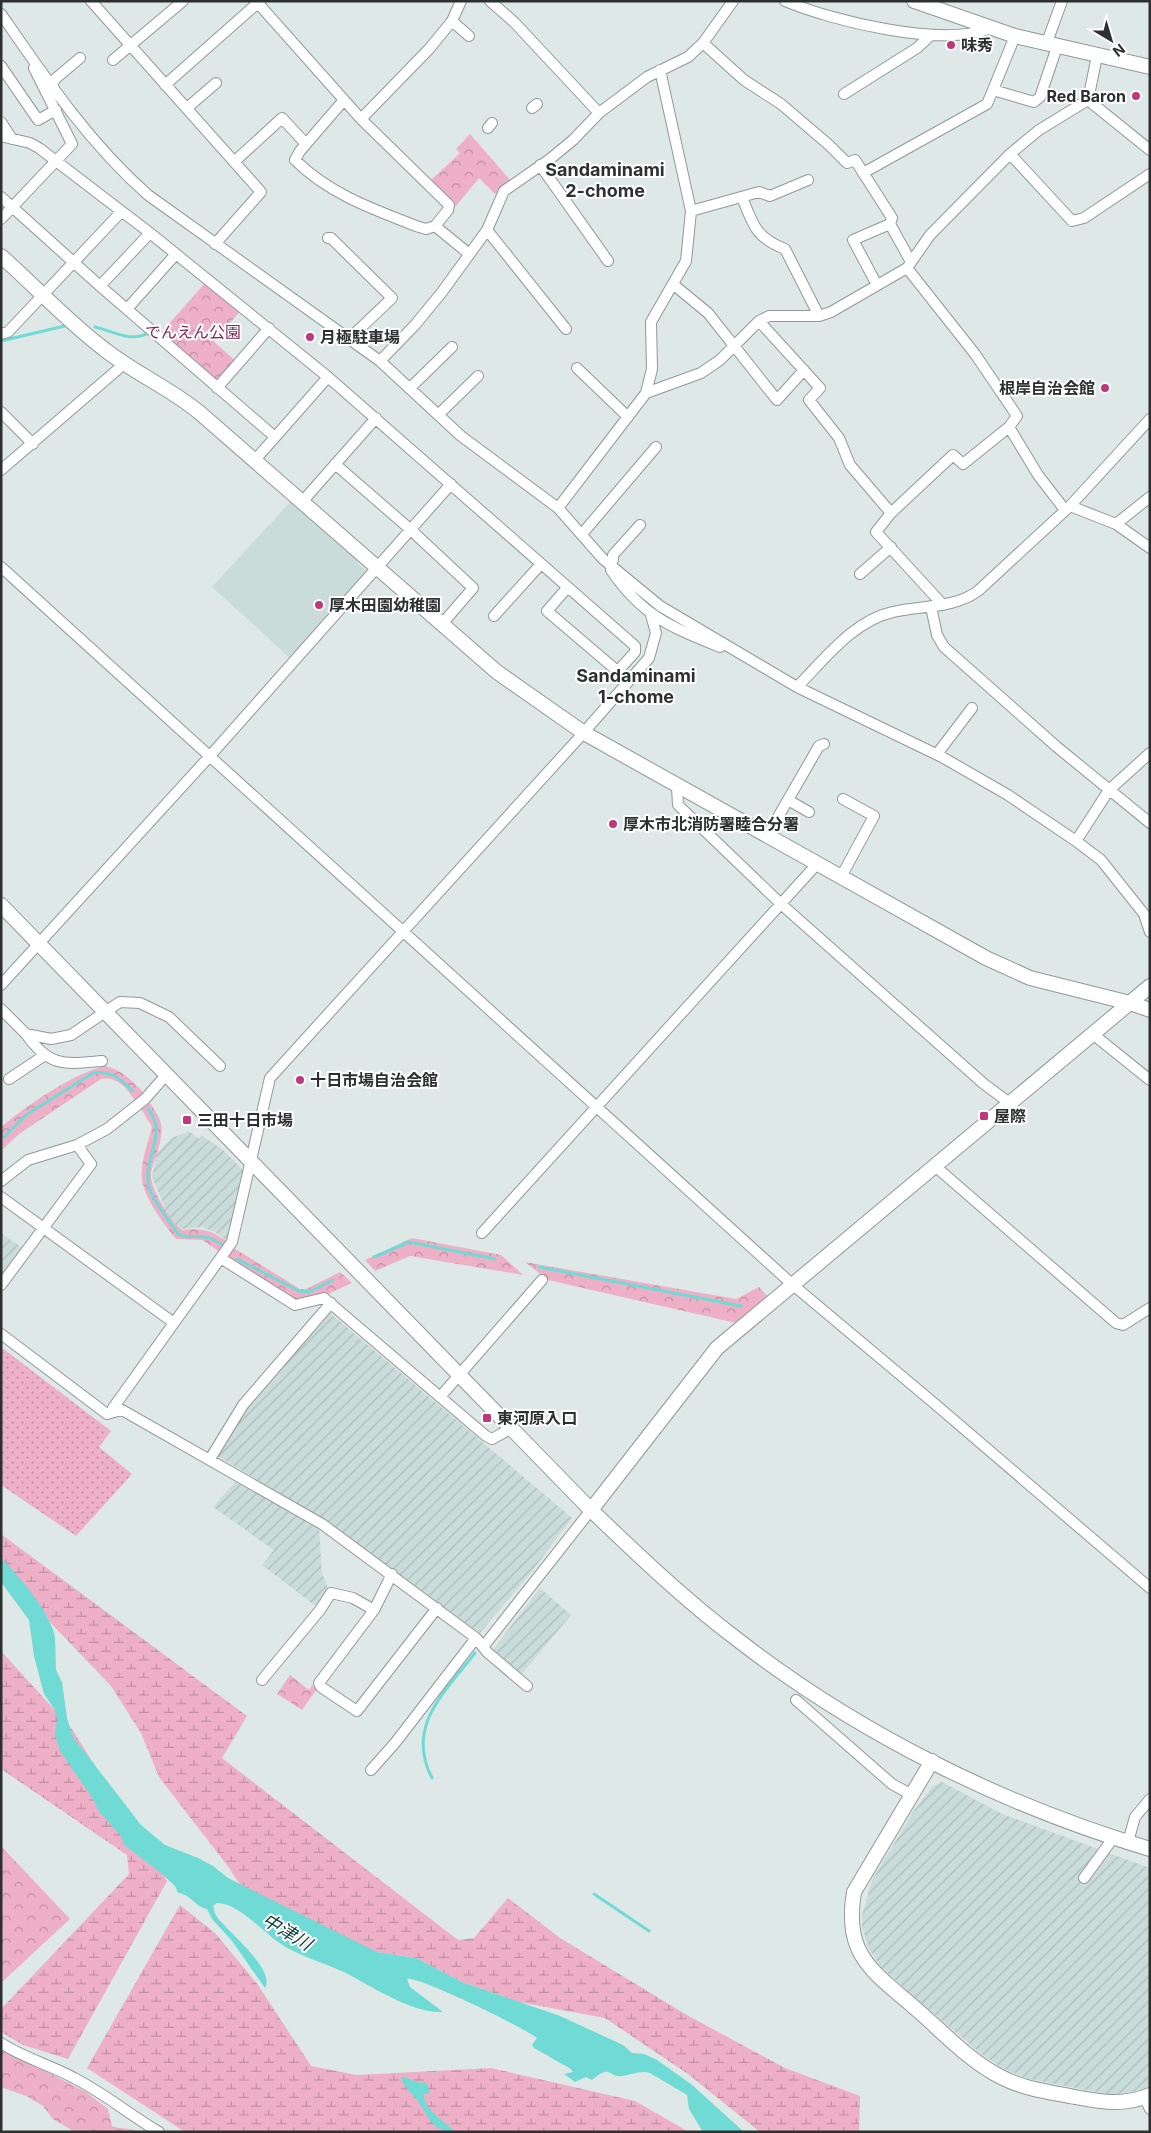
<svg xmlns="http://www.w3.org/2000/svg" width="1151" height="2133" viewBox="0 0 1151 2133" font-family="Inter,'Noto Sans JP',sans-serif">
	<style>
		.built { fill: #c9dcda }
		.industrial { fill: url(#industrial-furrows) }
		.grass { fill: url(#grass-dots) }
		.forest { fill: url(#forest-crowns) }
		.wetland { fill: url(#wetland-marsh) }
		.water { fill: #70dad4 }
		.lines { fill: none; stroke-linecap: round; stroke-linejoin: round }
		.stream { stroke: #70dad4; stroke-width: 3 }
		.street-casing { stroke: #8f9998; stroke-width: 12 }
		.secondary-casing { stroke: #8f9998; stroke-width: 16 }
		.street { stroke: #fff; stroke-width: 10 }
		.secondary { stroke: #fff; stroke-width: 14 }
		.poi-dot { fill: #be397b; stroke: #fff; stroke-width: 2 }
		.labels { text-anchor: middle; stroke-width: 4; stroke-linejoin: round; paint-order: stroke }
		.poi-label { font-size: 16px; font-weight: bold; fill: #2c302f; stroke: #fff; text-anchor: start }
		.park-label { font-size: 16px; fill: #812853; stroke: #fff }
		.neighbourhood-label { font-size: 18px; font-weight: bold; fill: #2c302f; stroke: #fff }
		.water-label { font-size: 18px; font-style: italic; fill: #083c3a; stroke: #fff }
	</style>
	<defs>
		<pattern id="industrial-furrows" width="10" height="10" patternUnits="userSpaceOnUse" patternTransform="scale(1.25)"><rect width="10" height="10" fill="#c9dcda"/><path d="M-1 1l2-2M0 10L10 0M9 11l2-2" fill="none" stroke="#adbdbb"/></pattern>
		<pattern id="grass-dots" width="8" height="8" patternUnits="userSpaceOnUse" patternTransform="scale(1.25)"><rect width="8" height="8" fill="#eeb0c7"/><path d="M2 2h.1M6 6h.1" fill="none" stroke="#c190a2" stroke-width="1.8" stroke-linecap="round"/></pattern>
		<pattern id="forest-crowns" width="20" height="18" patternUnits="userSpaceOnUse" patternTransform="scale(1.25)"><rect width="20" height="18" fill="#eeb0c7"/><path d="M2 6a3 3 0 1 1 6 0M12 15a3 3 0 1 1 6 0" fill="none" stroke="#c190a2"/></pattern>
		<pattern id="wetland-marsh" width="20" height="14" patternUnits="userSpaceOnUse" patternTransform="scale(1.25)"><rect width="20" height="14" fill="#eeb0c7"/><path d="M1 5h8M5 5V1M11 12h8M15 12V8" fill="none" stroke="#c190a2"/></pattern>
	</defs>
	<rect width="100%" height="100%" fill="#dee8e7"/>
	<path class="built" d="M291,501L359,561L358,564L368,572L291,659L212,587Z"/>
	<path class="industrial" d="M189,1131L199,1139L202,1136L222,1149L243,1170L227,1241L215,1232L202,1227L182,1229L176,1225L168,1215L152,1177L156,1154L172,1138Z
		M1,1233L24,1249L1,1280Z
		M325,1313H330L572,1518L530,1574L480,1633L323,1519L216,1455L254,1397Z
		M238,1479L319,1527L322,1573L329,1591L318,1608L262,1565L274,1550L213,1507Z
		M540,1588L571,1615L521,1675L492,1651Z
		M942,1782L1002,1814L1150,1868V2097L1144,2089L1119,2095L1102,2093L1029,2079L1002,2068L980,2053L882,1969L869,1949L862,1927V1915L872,1880L915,1809L933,1786Z"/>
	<path class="grass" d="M1,1347L111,1431L99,1447L132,1474L76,1536L1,1485Z"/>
	<path class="forest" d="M470,134L511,181L495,194L479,178L456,206L430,181L460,153L456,149Z
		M205,283L240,311L214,342L237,362L219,383L160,334Z
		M105,1066C123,1070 132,1081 145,1094L136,1102C127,1089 118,1076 101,1079L19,1134L1,1151V1127C26,1106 74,1073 105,1066Z
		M148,1100C152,1107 160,1116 161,1124C164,1140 154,1158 151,1173C149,1187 171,1222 182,1230C204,1228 210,1230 228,1242L222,1254L203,1240L176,1239C164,1224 148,1203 143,1185C138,1167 148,1144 152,1127L140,1107Z
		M412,1238L501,1255L523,1275L410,1256L375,1271L365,1260Z
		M232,1247L300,1289H306L340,1272L352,1283L326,1295L296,1301L225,1258Z
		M525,1262L736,1299L759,1287L769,1298L736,1323L548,1280Z
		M290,1675L309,1690L312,1685L317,1689L302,1710L277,1694Z
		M1,1846L70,1919L1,1983Z
		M1,2048L86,2092L108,2109L112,2126C122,2130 129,2127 139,2132H75L53,2119L43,2106L26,2096L1,2087Z"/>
	<path class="wetland" d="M1,1534L247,1716L222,1758L458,1940L474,1938L508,1898L560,1938L685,2014L785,2068L860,2096L859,2132H760L688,2074L605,2018L519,2002L462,1982L416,1958L377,1952L266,1923L227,1865L159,1777L141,1733L111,1686L1,1571Z
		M1,1651L72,1729L167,1881L68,2059L23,2045L1,2032V2009L129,1874L127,1855L1,1769Z
		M180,1905L215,1933L258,1985L311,2066L357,2075L491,2068L635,2101L689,2132H185L87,2068Z"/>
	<path class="water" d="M1,1557L28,1588L43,1609L52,1627L55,1637L56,1670L62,1682L67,1718L73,1737L141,1825L165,1845L198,1858L213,1866L228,1878L377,1952L416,1958L462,1982L560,2016L623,2045L632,2053L644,2054L657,2060L691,2084L744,2132H703L689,2109L687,2095L650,2073C640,2070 632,2075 622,2076C608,2078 612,2063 592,2080L586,2077L575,2082L564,2074L573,2072L571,2069L534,2048L532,2045L537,2038C523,2027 418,1976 407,1979L410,1987L443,2012C413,2014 371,1986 344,1972C322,1962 298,1956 278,1942C261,1930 238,1903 217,1903L213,1906C214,1909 215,1914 217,1917C227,1931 276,1969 265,1988L232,1941L212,1919L207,1909C195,1907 191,1894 178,1893L175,1886L161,1873L124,1845L121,1836L100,1813L91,1796L60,1751L55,1735L57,1719L55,1710L44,1694L34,1656L29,1620L1,1582Z
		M404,2077L420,2083L426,2082L430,2093L424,2094C423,2110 445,2121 455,2132C432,2132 429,2117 418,2101C412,2093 404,2088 401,2078Z"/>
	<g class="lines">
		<path class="stream" d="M95,327C113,331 131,343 148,333
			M1,341L69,325
			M148,1109C169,1133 142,1159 149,1187C151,1198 171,1223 178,1234C190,1241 203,1230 222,1245
			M4,1137L26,1115L93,1073C111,1070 120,1079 133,1091
			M374,1257L409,1242L495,1259
			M237,1259L299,1291L309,1292L333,1280
			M539,1267L741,1306
			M432,1778C405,1726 445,1692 475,1653
			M594,1894L649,1931"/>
		<defs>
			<path id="street" d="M91,1L261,192L215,244
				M256,1L361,119L449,205L448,210L435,226
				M490,1L514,22L599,113
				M785,1C832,21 941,47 988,29
				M1,14C46,79 89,143 148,195L380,361L461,436L558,508L603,559L660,606L797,687L942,757L1008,795L1076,841L1101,860L1144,914L1150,932
				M452,21L469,36
				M1015,36L993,90L1034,102L1040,97L1057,47
				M703,43L744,80L781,104L829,145L847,163L855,160L892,218L890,224L911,262
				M1046,45L1062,1
				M113,60L183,1
				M1,66L38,120L56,110
				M165,85L260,1
				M52,86L55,79L80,58
				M844,94L917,48L931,35
				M344,100L300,151L295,160C329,194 375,210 419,227L426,229L435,226L468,253
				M1088,100L1150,150
				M187,108L216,83
				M532,108L537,104
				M361,119L429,49L452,21L461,1
				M1,122L12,139
				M488,128L492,123
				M1,136L30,143L39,148L150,233L328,377L635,646V652L618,671
				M1010,154L1072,221L1084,218L1150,174
				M234,162L282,118L306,144
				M540,165L608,261
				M863,173L987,104L993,90
				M1,197L100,286L275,437
				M742,197C753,225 756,238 785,249L819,316
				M691,211L759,192L770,196L808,180
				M1,219L72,144L34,68
				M487,230L566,329
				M328,238H331L392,298L352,336L351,340
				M907,268L975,354L1017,416L1009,427L1038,475L1065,510
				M674,285L708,313L777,400L804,370
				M877,285L853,240L890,224
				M100,286L150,233
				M127,309L176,254
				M759,321L820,388L809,400L839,438L850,465L891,513
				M1,334L8,332L121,212
				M380,361L415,325L442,292L487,230L504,191L550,159L573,140L599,113L647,77L688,57L703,43L733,1
				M577,368L628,417
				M217,388L269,328
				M410,388L452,347
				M646,393L652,369L651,322L686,261L691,211L660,70
				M1,412L33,444
				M438,415L478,376
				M254,461L328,377
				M335,464L411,530L473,588L442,624
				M1,470L124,364
				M302,502L376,418
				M1070,506L1116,524L1150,548
				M558,508L646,393L701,373L720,360L759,321L769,316H819L831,312L907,268L930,235L1010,154L1039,130L1088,100L1097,56
				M1116,524L1150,497
				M582,534L656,447
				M609,564L613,560V555L640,525
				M1,567L793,1285L935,1404L1150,1588
				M611,570C642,616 671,627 720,647
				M860,574L891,547
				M567,588L547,611L629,681
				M943,605L876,532L891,513L953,455L963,464L1009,427
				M931,607L937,635L944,647L1057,747L1150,823
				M494,616L541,564
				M797,687C824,660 854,620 893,612C922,605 953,609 978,591L1070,506L1150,419
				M937,754L972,708
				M677,787L678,805L781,904L984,1084L1011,1104
				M788,800L809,812
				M767,836L819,746L824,744
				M1076,841L1109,790L1150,753
				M841,877L874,816L843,799
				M1,985L209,757L451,484
				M1,1009L26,1034L51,1039L71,1035L120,1002L140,1003L169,1017L220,1066
				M26,1034C50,1068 65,1064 102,1061
				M1094,1035L1150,1080
				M9,1079L45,1055
				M936,1167L1116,1323L1123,1325L1150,1308
				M1,1181L28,1160L77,1145L107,1129L145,1099L166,1075
				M1,1197L174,1323
				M482,1233L817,864
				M222,1259L295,1305L324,1298L486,1436L492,1439L512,1428
				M1,1285L91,1164L77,1145
				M1,1334L107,1414L114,1412
				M440,1397L542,1280
				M210,1459L243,1405L331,1303
				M392,1574L374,1610L319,1683L321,1687L357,1711L437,1608
				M483,1647L591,1510
				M262,1680L320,1610L331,1593L353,1598L374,1610
				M527,1686L487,1652L476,1638L322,1524L122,1410L114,1412L113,1408L232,1242L270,1078L578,739L649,658L656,633L651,615
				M796,1700L892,1784L912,1795
				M371,1770L395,1743L476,1638
				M1128,1842L1135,1817L1150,1799
				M1084,1878L1114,1837
				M1,2043C23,2058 51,2065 74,2078C104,2093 130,2115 159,2132
				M1144,2097L1150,2109"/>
			<path id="secondary" d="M914,1L1015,36L1150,67
				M1,256C35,286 67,321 104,349C134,373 170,388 200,413L497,672L584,733L986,958L1030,978L1130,1003L1150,1010
				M1,905L591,1510C638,1555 686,1601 738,1640C859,1734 1003,1805 1150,1849
				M591,1510L717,1348L1150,986
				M932,1761L854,1892C851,1910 850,1930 858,1948C869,1973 895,1990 915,2008C942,2031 969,2061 1001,2077C1024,2089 1050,2092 1075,2097C1101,2102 1124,2106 1150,2095"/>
		</defs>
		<use href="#street" class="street-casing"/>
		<use href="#secondary" class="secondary-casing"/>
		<use href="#street" class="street"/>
		<use href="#secondary" class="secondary"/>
	</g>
	<g class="poi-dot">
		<circle cx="951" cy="45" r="5"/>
		<circle cx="1136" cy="96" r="5"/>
		<circle cx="310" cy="337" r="5"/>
		<circle cx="1105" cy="388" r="5"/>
		<circle cx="319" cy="605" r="5"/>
		<circle cx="613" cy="824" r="5"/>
		<circle cx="300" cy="1080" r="5"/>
		<rect x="979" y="1111" width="10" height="10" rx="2.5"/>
		<rect x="182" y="1115" width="10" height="10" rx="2.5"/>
		<rect x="482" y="1413" width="10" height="10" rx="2.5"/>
	</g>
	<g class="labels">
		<g class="poi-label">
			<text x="961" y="51">味秀</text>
			<text x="1126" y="102" text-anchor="end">Red Baron</text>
			<text x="320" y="343">月極駐車場</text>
			<text x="1095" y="394" text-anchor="end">根岸自治会館</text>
			<text x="329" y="611">厚木田園幼稚園</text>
			<text x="623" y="830">厚木市北消防署睦合分署</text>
			<text x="310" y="1086">十日市場自治会館</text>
			<text x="994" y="1122">屋際</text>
			<text x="197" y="1126">三田十日市場</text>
			<text x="497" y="1424">東河原入口</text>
		</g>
		<g class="park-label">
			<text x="193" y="338">でんえん公園</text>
		</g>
		<g class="neighbourhood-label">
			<text x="605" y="176">Sandaminami<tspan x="605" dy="21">2-chome</tspan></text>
			<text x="636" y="682">Sandaminami<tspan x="636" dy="21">1-chome</tspan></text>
		</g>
		<g class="water-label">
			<text transform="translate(287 1932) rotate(31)" y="6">中津川</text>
		</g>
	</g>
	<rect width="1151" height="2133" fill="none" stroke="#2c302f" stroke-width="5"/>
	<g transform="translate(1111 40) rotate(142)" stroke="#ffffff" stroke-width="4" paint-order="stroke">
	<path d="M0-4L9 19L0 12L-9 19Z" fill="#2c302f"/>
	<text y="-8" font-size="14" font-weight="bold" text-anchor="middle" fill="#2c302f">N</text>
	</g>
</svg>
